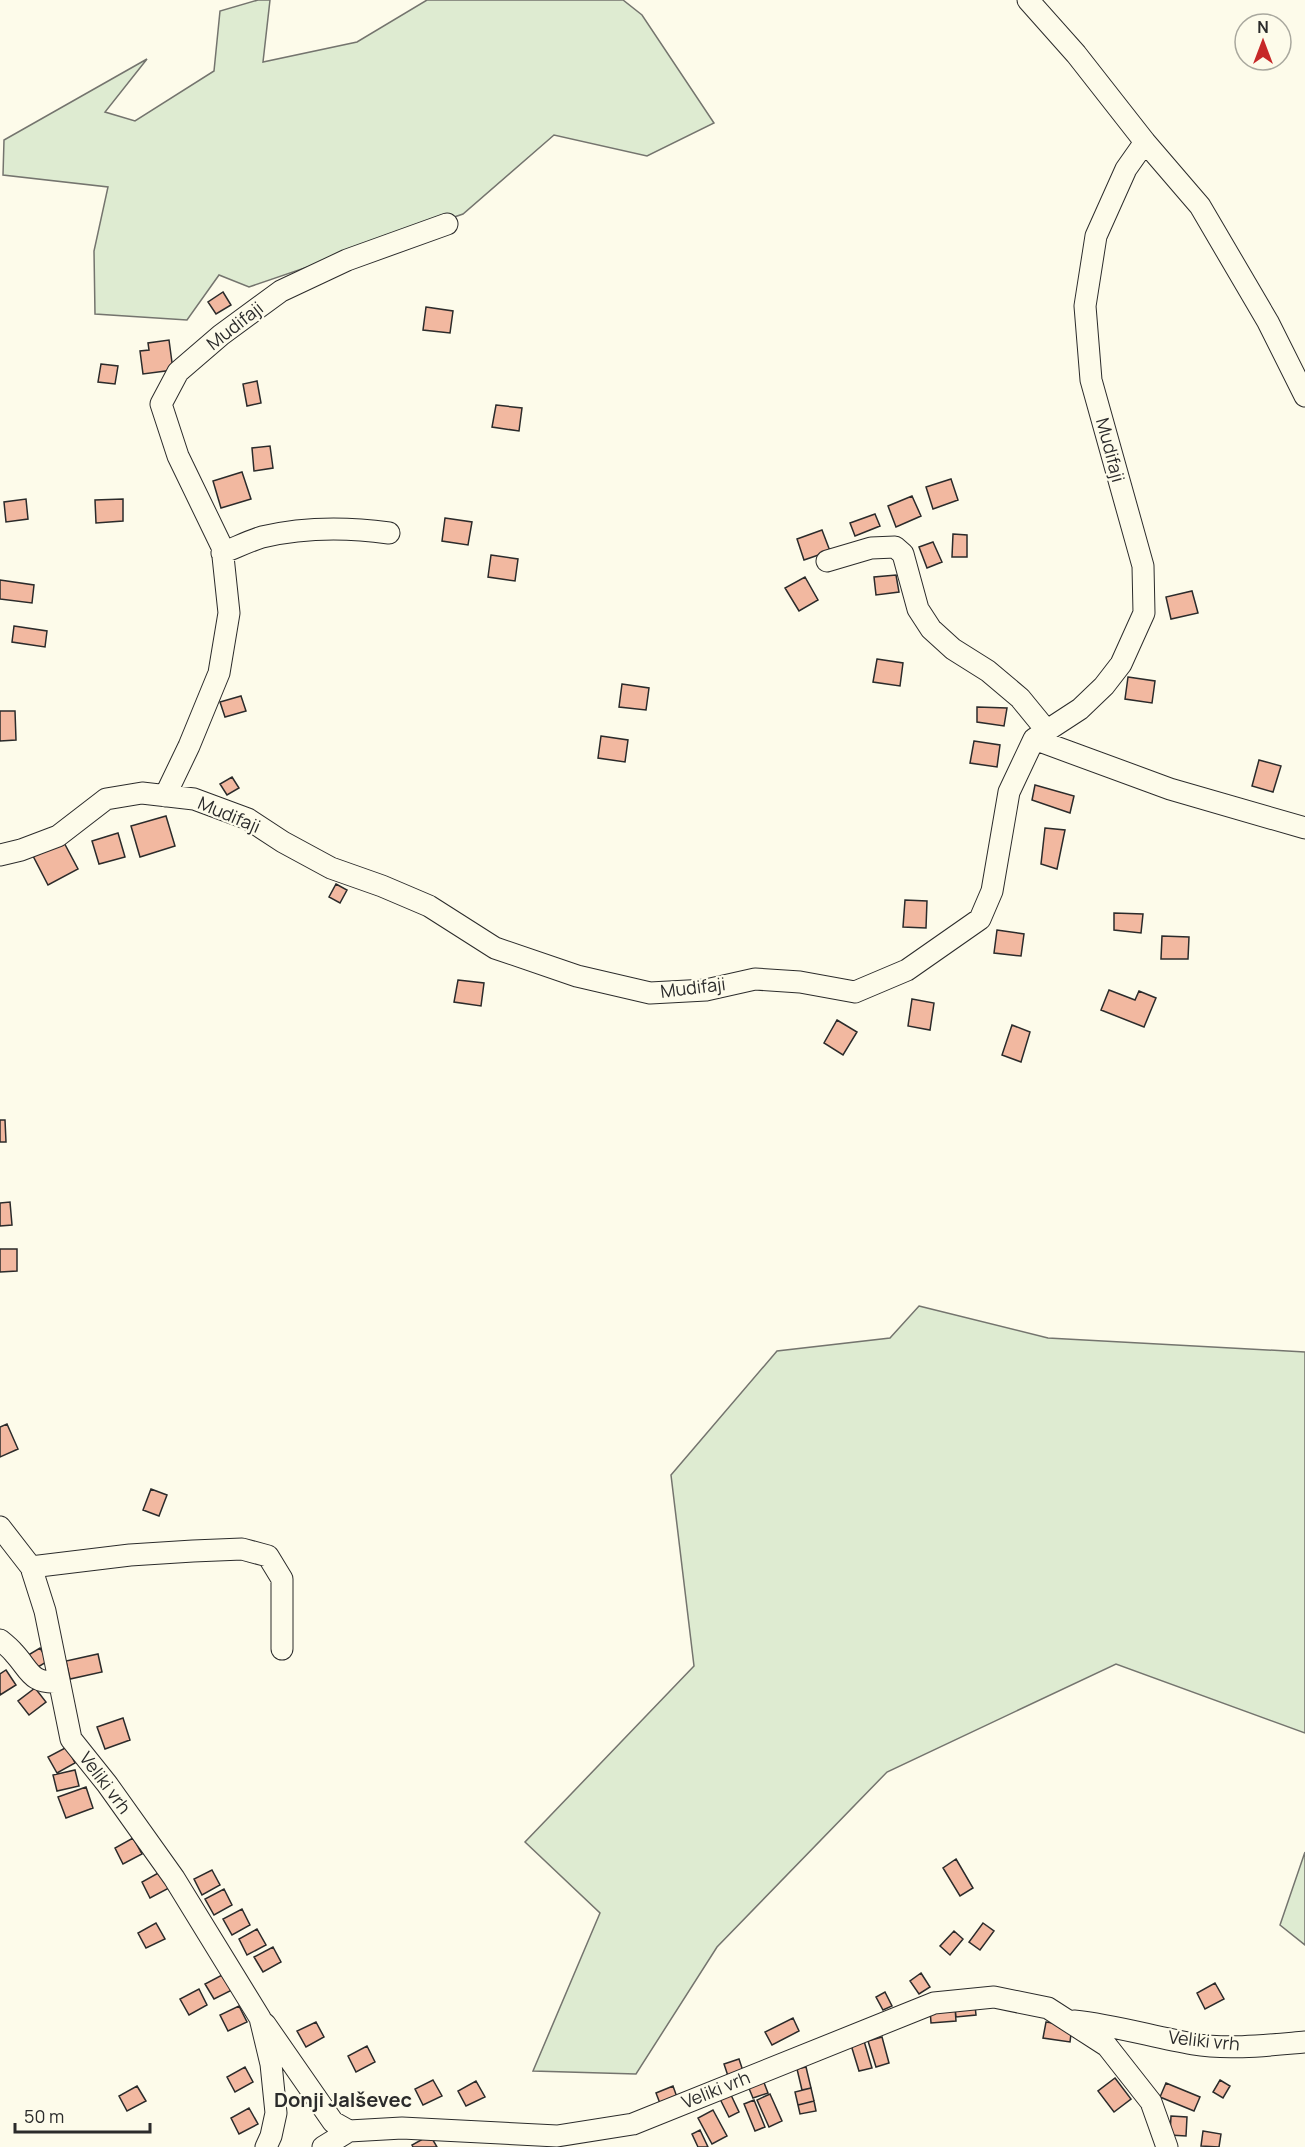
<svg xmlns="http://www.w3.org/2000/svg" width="1305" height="2147" viewBox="0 0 1305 2147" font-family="Manrope,sans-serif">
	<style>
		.green { fill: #deebd1; stroke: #74746e; stroke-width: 1.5 }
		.building { fill: #f2b8a0; stroke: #2b2b2b; stroke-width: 1.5 }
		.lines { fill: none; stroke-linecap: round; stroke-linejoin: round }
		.minor-casing { stroke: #2b2b2b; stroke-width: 23 }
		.minor { stroke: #fdfbea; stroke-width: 21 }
		.labels { text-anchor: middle; stroke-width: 4.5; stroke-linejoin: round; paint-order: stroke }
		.street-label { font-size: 18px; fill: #2b2b2b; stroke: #fdfbea }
		.neighbourhood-label { font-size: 20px; font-weight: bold; fill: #2b2b2b; stroke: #fdfbea }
	</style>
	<rect width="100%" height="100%" fill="#fdfbea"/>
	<path class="green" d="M258,0H270L263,62L357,42L427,0H623L642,15L714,123L647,156L554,135L463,214L249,287L219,275L187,320L95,314L94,251L108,187L3,175L4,140L147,59L105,112L135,121L214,71L220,11Z
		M919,1306L1048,1338L1305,1352V1733L1116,1664L887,1772L717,1947L636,2074L533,2071L600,1913L525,1842L694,1666L671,1475L777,1351L890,1338Z
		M1305,1852V1945L1280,1925Z"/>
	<path class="building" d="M223,292L231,305L216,314L208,302Z
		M426,307L453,311L450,333L423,330Z
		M169,340L173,370L143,374L140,351L149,350L148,343Z
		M101,364L118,366L115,384L98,382Z
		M257,381L261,403L247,406L243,384Z
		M496,405L522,408L519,431L492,427Z
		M270,446L273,468L254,471L252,448Z
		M242,472L251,499L221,508L213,481Z
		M951,479L958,500L933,509L926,487Z
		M912,496L921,516L896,527L888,506Z
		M26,499L28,519L6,522L4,502Z
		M123,499V521L96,523L95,500Z
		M875,514L880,526L855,536L850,523Z
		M445,518L472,522L468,545L442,541Z
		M822,530L830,551L804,560L797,539Z
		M953,534L967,535V557H952Z
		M933,542L942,562L927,568L919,547Z
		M491,555L518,559L515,581L488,577Z
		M896,575L899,592L876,595L874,577Z
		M805,577L818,600L799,611L785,588Z
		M0,580L34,585L32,603L0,599Z
		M1192,591L1198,613L1171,619L1166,597Z
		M14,626L47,631L45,647L12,642Z
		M877,659L903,663L900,686L873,682Z
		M1128,677L1155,681L1152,703L1125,699Z
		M622,684L649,688L646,710L619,707Z
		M241,696L246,711L225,717L220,702Z
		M977,707L1007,708L1004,726L977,722Z
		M0,711H15L16,740L0,741Z
		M601,736L628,740L625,762L598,758Z
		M974,741L1000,745L997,767L970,763Z
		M1259,760L1281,766L1273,792L1252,786Z
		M232,777L239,788L227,795L220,784Z
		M1035,785L1074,796L1070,813L1032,800Z
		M166,816L175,846L140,857L131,826Z
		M1045,828L1065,830L1057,869L1041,864Z
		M118,833L125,857L99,864L92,841Z
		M61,837L78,869L48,885L31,852Z
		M336,884L347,890L340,903L329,897Z
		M905,900L927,901L926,928L903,927Z
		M1114,913L1143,914L1141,933L1114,930Z
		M997,930L1024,934L1021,956L994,953Z
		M1162,936L1189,937L1188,959H1161Z
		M458,980L484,983L481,1006L454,1002Z
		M1109,990L1135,1000L1139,991L1156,998L1144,1027L1101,1010Z
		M912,999L934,1003L930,1030L908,1026Z
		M837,1020L857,1032L843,1055L824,1043Z
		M1012,1025L1030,1032L1021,1062L1002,1055Z
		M0,1120H5L6,1142H0Z
		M10,1202L12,1225L0,1226V1203Z
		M0,1249H17V1271L0,1272Z
		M7,1424L18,1449L0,1457V1427Z
		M151,1489L167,1495L159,1516L143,1510Z
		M40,1648L48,1661L33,1670L25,1657Z
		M98,1654L102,1672L70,1679L66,1661Z
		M6,1670L16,1685L0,1695V1674Z
		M35,1688L46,1702L29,1715L18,1701Z
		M123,1718L130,1740L105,1749L97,1727Z
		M67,1747L75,1763L57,1773L48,1757Z
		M75,1770L79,1786L57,1791L53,1775Z
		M86,1787L93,1808L66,1818L58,1797Z
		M133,1838L142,1854L123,1864L115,1848Z
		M956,1859L973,1888L960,1896L943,1868Z
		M212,1870L220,1885L202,1895L194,1879Z
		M160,1872L169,1888L150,1898L142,1882Z
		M224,1889L232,1905L214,1915L205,1899Z
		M242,1909L250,1925L232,1935L223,1919Z
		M156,1923L165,1939L146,1948L138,1933Z
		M983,1923L994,1931L980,1950L969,1942Z
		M257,1929L266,1945L247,1955L239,1939Z
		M954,1931L963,1939L950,1955L940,1946Z
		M273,1947L281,1962L263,1972L254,1957Z
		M921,1973L930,1987L919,1994L910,1981Z
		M224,1974L232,1990L214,1999L205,1984Z
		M1215,1983L1224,1999L1205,2009L1197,1993Z
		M199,1989L207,2005L189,2015L180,1999Z
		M885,1992L892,2006L883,2010L876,1997Z
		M975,2005L976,2015L956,2017L955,2007Z
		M239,2006L247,2022L228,2031L220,2015Z
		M955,2007L956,2021L931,2023L930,2009Z
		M793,2018L799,2031L772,2045L765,2032Z
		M316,2022L324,2037L306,2047L297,2031Z
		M1046,2022L1072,2026L1070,2042L1043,2038Z
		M882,2037L889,2063L876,2067L868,2041Z
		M864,2041L872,2068L859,2071L851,2045Z
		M367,2046L375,2062L356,2072L348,2056Z
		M739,2059L743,2071L728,2076L724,2064Z
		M245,2067L253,2082L235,2092L227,2077Z
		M806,2067L811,2088L802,2090L797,2069Z
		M1115,2078L1131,2099L1114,2112L1098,2091Z
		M433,2080L442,2096L423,2105L415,2089Z
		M763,2080L768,2093L753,2098L748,2086Z
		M1220,2080L1230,2086L1223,2098L1213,2092Z
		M476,2081L485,2097L466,2106L458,2091Z
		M1166,2083L1200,2097L1194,2111L1160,2097Z
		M137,2086L146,2101L127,2111L119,2096Z
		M673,2086L678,2100L661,2106L656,2093Z
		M811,2088L814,2101L798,2105L795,2092Z
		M770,2094L782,2121L769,2127L757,2100Z
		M731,2095L739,2112L729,2117L720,2099Z
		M754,2100L765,2127L755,2131L744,2104Z
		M814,2101L816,2111L800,2114L798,2105Z
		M249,2108L258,2124L239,2134L231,2118Z
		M713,2110L727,2136L712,2144L698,2118Z
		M1171,2116L1187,2117L1186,2136L1170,2135Z
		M700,2130L708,2147H698L692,2134Z
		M1203,2131L1221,2134L1219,2147L1201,2146Z
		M430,2135L437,2147H413L412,2145Z"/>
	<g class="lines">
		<defs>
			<path id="minor" d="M1028,0L1076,54L1145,142L1200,206L1268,322L1305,396
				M222,553C235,548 249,541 262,537C304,527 346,527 389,533
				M827,561L871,548L895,547L903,554L918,609L931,629L953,649L988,671L1020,698L1047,731
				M1034,739L1170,789L1305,828
				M165,796L189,746L219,673L229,613L222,547L178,456L161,404L178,372L221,335L281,291L347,260L447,224
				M0,855L21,850L58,836L106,799L142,793L194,799L248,819L283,842L331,868L382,886L429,906L495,948L577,976L650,993L706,990L755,979L800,982L855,992L907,970L980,919L992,891L1009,792L1034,739L1080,709L1104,686L1121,664L1144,613L1143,566L1091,380L1085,306L1096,236L1126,169L1145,142
				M0,1527L31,1567L45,1611L71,1739L107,1784L174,1878L260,2018L271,2064L276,2113L271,2136L266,2147
				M31,1567L130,1555L193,1551L242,1549L268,1556L282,1579V1649
				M0,1640C5,1644 10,1648 14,1653C30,1670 30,1684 59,1682
				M1074,2021C1114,2025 1153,2037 1193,2044C1228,2050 1270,2045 1305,2042
				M265,2024L333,2122L349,2131
				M323,2147L349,2131L402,2128L557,2136L633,2124L934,2003L994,1997L1048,2008L1107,2046L1151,2102L1167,2147"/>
		</defs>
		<use href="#minor" class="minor-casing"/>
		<use href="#minor" class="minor"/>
	</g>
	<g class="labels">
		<g class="street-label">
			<text transform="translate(235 326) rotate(-38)" y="6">Mudifaji</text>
			<text transform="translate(1110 450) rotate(75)" y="6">Mudifaji</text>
			<text transform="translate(229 815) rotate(23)" y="6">Mudifaji</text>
			<text transform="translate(693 988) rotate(-7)" y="6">Mudifaji</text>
			<text transform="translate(105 1783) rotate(53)" y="6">Veliki vrh</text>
			<text transform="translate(1204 2041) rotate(6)" y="6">Veliki vrh</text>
			<text transform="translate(716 2090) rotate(-22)" y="6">Veliki vrh</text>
		</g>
		<g class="neighbourhood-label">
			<text x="343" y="2107">Donji Jalševec</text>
		</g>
	</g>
	<g transform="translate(1263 42)"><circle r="28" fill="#fdfbea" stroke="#a9a89e" stroke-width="1.5"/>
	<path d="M0-4.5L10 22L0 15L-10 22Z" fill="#c62828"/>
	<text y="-9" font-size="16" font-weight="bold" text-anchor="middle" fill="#2b2b2b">N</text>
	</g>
	<path d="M15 2123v9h135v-9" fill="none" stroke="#2b2b2b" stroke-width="3"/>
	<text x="24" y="2123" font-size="18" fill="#2b2b2b" stroke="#fdfbea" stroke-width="4.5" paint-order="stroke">50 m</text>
</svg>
